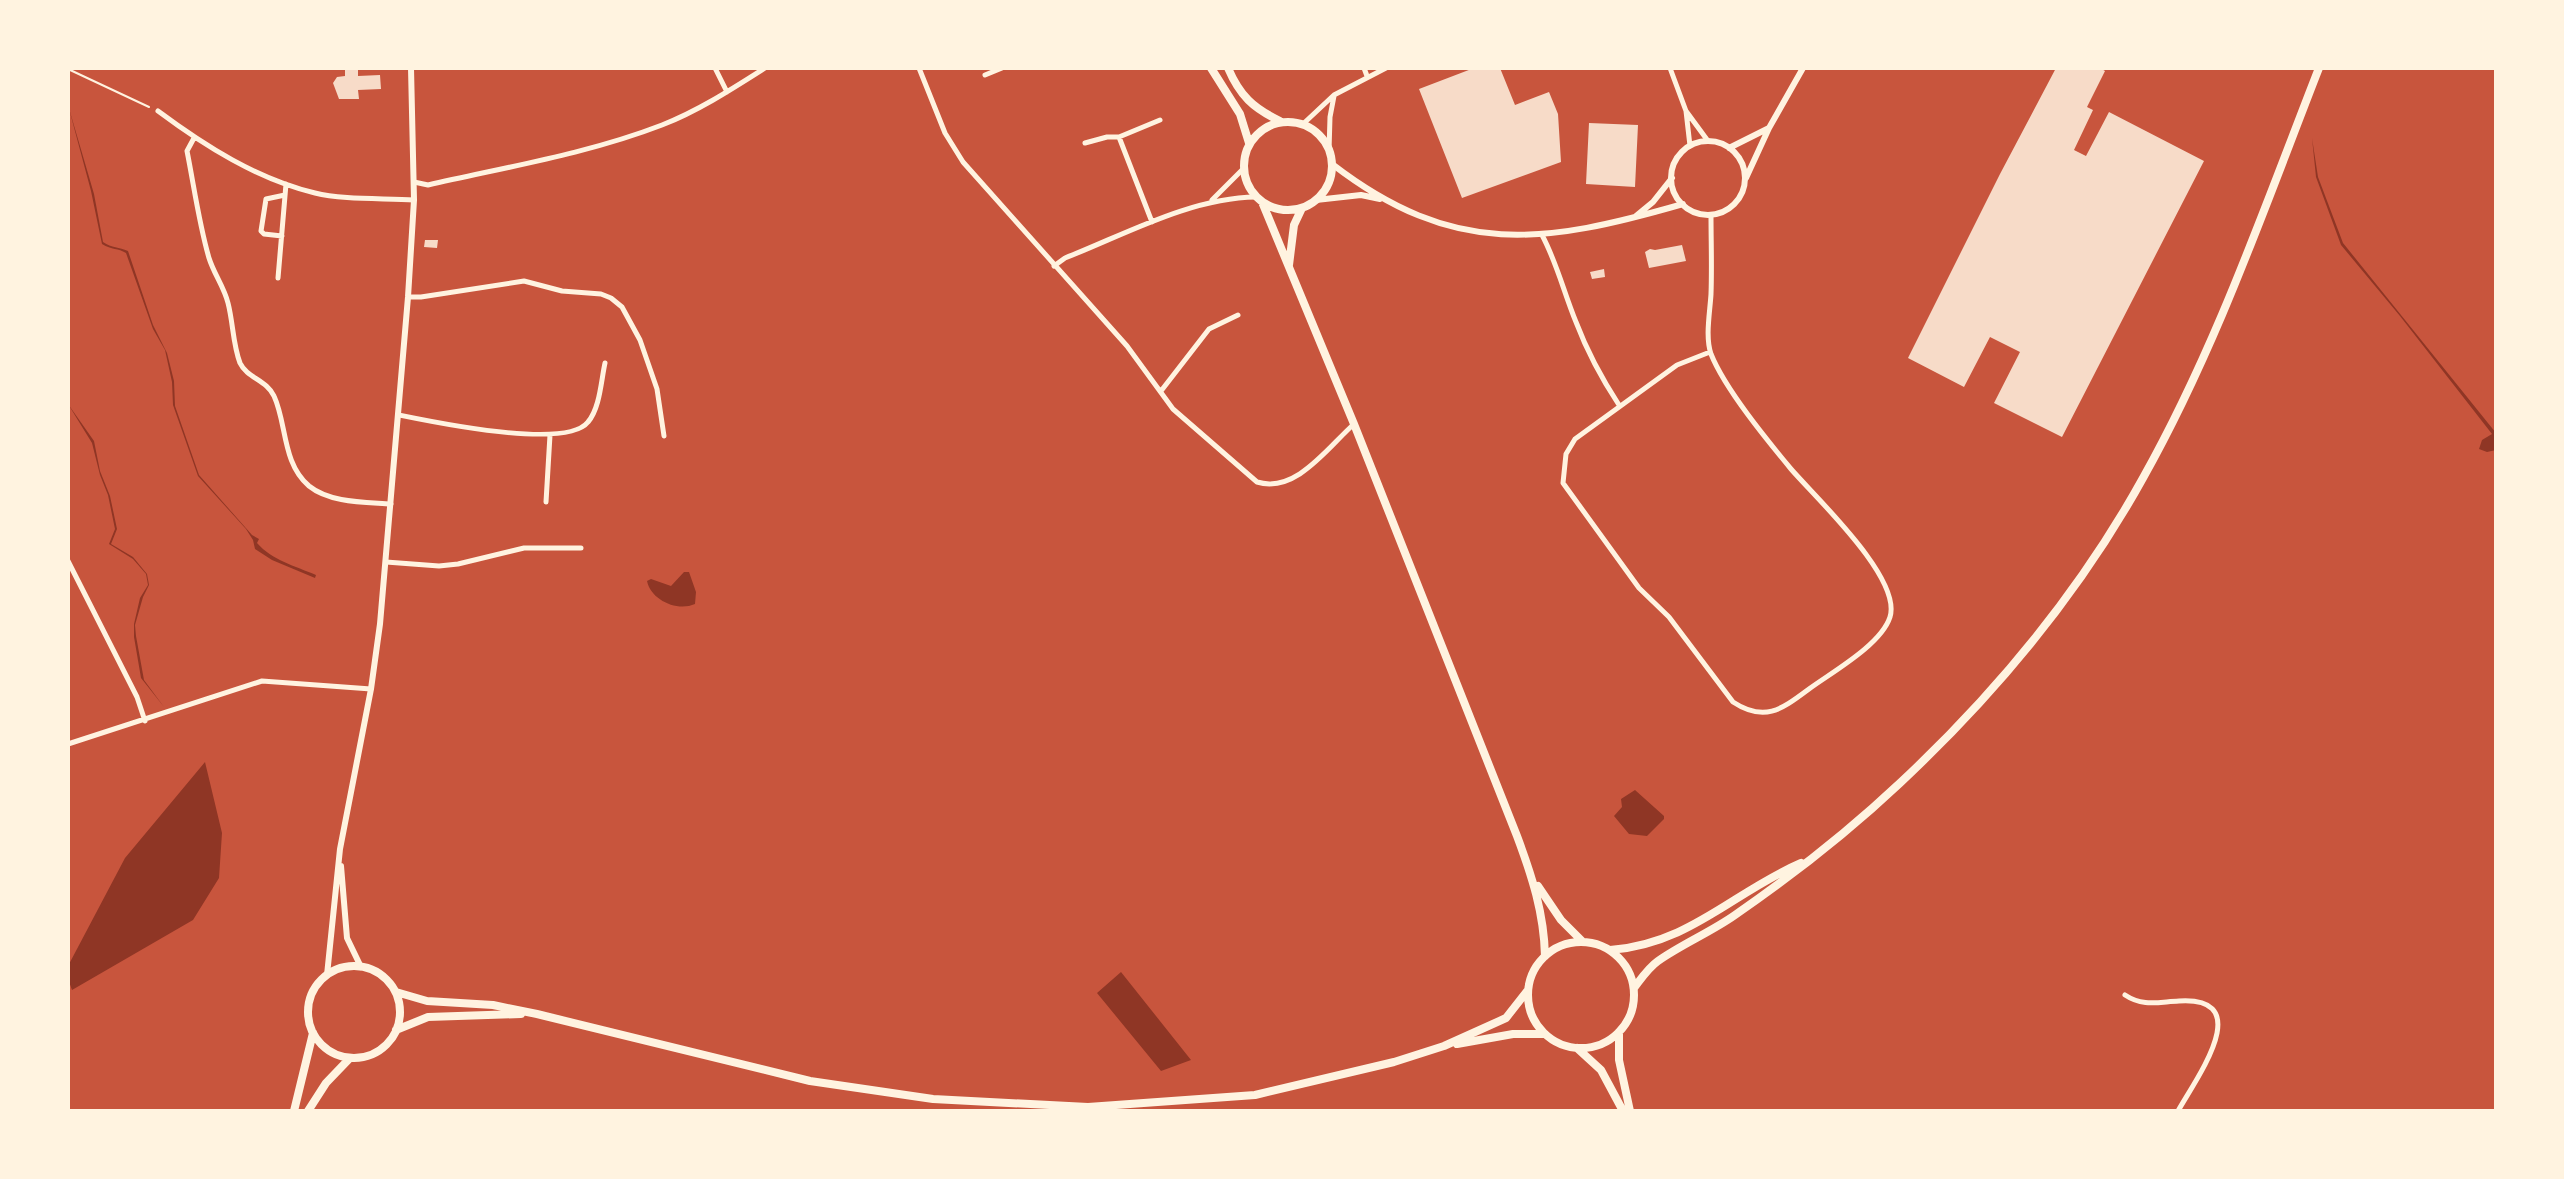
<svg xmlns="http://www.w3.org/2000/svg" width="2564" height="1179" viewBox="0 0 2564 1179" font-family="'Fira Sans Condensed',sans-serif">
	<style>
		.water { fill: #8f3625 }
		.building { fill: #f7dbc8 }
		.lines { fill: none; stroke-linecap: round; stroke-linejoin: round }
		.path { stroke: #fff3e0; stroke-width: 2 }
		.minor { stroke: #fff3e0; stroke-width: 5 }
		.tertiary { stroke: #fff3e0; stroke-width: 6 }
		.primary { stroke: #fff3e0; stroke-width: 8 }
	</style>
	<rect width="100%" height="100%" fill="#c8553d"/>
	<path class="water" d="M68,105L94,194L103,242C112,248 119,247 128,251L153,325L167,353L174,381L175,406L199,475L252,535L259,539L257,543C272,560 295,566 316,575L315,578L272,560L255,549L253,540L246,529L198,476L173,405L172,382L165,350L153,329L126,253C118,248 112,250 102,244L91,191Z
		M2312,138L2318,177L2343,243L2496,433V450L2487,452L2479,449L2482,440L2492,434L2400,316L2341,245L2316,177Z
		M68,404L94,441L100,471L110,496L117,529L111,544L133,557L147,574L149,585L143,597L135,625L136,636L144,680L164,707L141,678L134,637V624L140,598L148,585L146,574L133,559L109,544L115,529L108,495L100,475L92,443Z
		M684,572H689L696,592L695,604C677,612 651,600 647,581L651,579L671,586Z
		M205,762L222,833L219,878L193,920L72,990L68,979V966L125,858Z
		M1635,790L1664,816V819L1647,836L1629,834L1614,816L1622,807L1621,799Z
		M1121,972L1191,1060L1161,1071L1097,993Z"/>
	<path class="building" d="M345,68H358V76L380,75L381,89L358,90L359,99H339L333,83L337,77L345,76Z
		M1474,68H1500L1515,105L1549,92L1558,114L1561,162L1462,198L1419,89Z
		M2056,68H2100L2105,71L2087,107L2093,110L2074,150L2086,156L2109,112L2204,161L2062,437L1994,403L2020,352L1990,337L1964,387L1908,358L2000,174Z
		M1589,123L1638,125L1635,187L1586,184Z
		M425,240H438L437,248L424,247Z
		M1682,245L1686,261L1649,268L1645,252L1650,249L1655,250Z
		M1604,269L1605,277L1592,279L1590,272Z"/>
	<g class="lines">
		<path class="path" d="M68,69L149,107"/>
		<path class="minor" d="M715,68L727,92
			M919,68L945,133L963,162L1127,346L1173,409L1257,482C1296,494 1328,447 1354,424
			M1364,68L1367,76
			M1670,68L1686,111L1690,146
			M985,75L1002,68
			M158,111C205,146 257,179 315,193C342,200 385,198 414,200
			M1686,111L1708,141
			M1303,124L1334,95L1386,68
			M1119,137L1152,222
			M194,138L187,151C194,186 199,224 209,258C214,274 224,287 228,303C233,322 233,345 240,363C247,378 267,380 274,396C287,424 282,463 309,486C330,503 365,502 391,504
			M1085,143L1107,137H1119L1160,120
			M1329,151L1330,117L1334,96
			M414,182L428,185C506,167 587,154 662,125C698,111 732,89 765,68
			M1212,200L1243,169
			M1542,235C1557,263 1564,293 1576,322C1587,351 1602,379 1619,405
			M282,236L264,234L261,231L266,199L285,195
			M1054,266L1065,258C1126,234 1190,198 1256,197
			M278,278L286,184
			M408,297H421L524,281L562,291L601,294L611,298L622,307L640,340L657,389L664,436
			M1710,352L1677,365L1575,439L1566,454L1563,483L1639,588L1669,617L1733,702C1765,723 1782,709 1809,689C1832,672 1881,645 1890,617C1902,578 1816,498 1791,469C1767,440 1725,389 1711,354C1705,337 1710,312 1711,294C1712,267 1711,241 1711,215
			M1161,391L1209,329L1238,315
			M399,415C433,422 566,450 588,422C600,408 601,381 605,363
			M546,502L550,435
			M68,561L137,697L145,721
			M386,562L439,566L458,564L524,548H581
			M68,744L262,681L371,689
			M2125,995C2143,1007 2158,1002 2179,1001C2258,996 2195,1080 2178,1111"/>
		<path class="tertiary" d="M1671 178a37 37 0 1 1 74 0a37 37 0 1 1-74 0Z
			M1729,148L1769,128
			M1332,164C1454,258 1544,244 1683,204
			M1746,178L1769,128L1803,68
			M1316,200L1361,195L1380,199
			M1636,216L1653,202L1672,178
			M341,866L347,938L361,967
			M327,975L340,849L371,689L380,624L408,297L414,200L411,68"/>
		<path class="primary" d="M1211,68L1240,114L1249,143
			M1228,68C1240,96 1253,108 1280,121
			M1244 166a44 44 0 1 1 88 0a44 44 0 1 1-88 0Z
			M1262,202L1354,424L1517,836C1532,876 1544,913 1545,956
			M1289,265L1294,225L1302,208
			M1538,886L1561,920L1583,942
			M1528 995a53 53 0 1 1 106 0a53 53 0 1 1-106 0Z
			M1610,950C1690,944 1733,892 1801,863
			M308 1012a46 46 0 1 1 92 0a46 46 0 1 1-92 0Z
			M1634,988C1641,979 1648,968 1658,961C1682,944 1711,932 1735,915C1793,875 1849,831 1900,783C1995,694 2080,592 2143,478C2216,348 2265,206 2319,68
			M396,992L427,1001L493,1005L537,1014L810,1081L933,1099L1088,1107L1255,1095L1394,1062L1444,1046L1506,1018L1528,990
			M396,1030L428,1017L521,1014
			M1619,1032V1060L1630,1111
			M1457,1044L1513,1034H1545
			M1577,1048L1601,1070L1623,1111
			M294,1111L313,1033
			M308,1111L326,1083L350,1058"/>
	</g>
	<rect width="2564" height="1179" fill="none" stroke="#fff3e0" stroke-width="140"/>
</svg>
